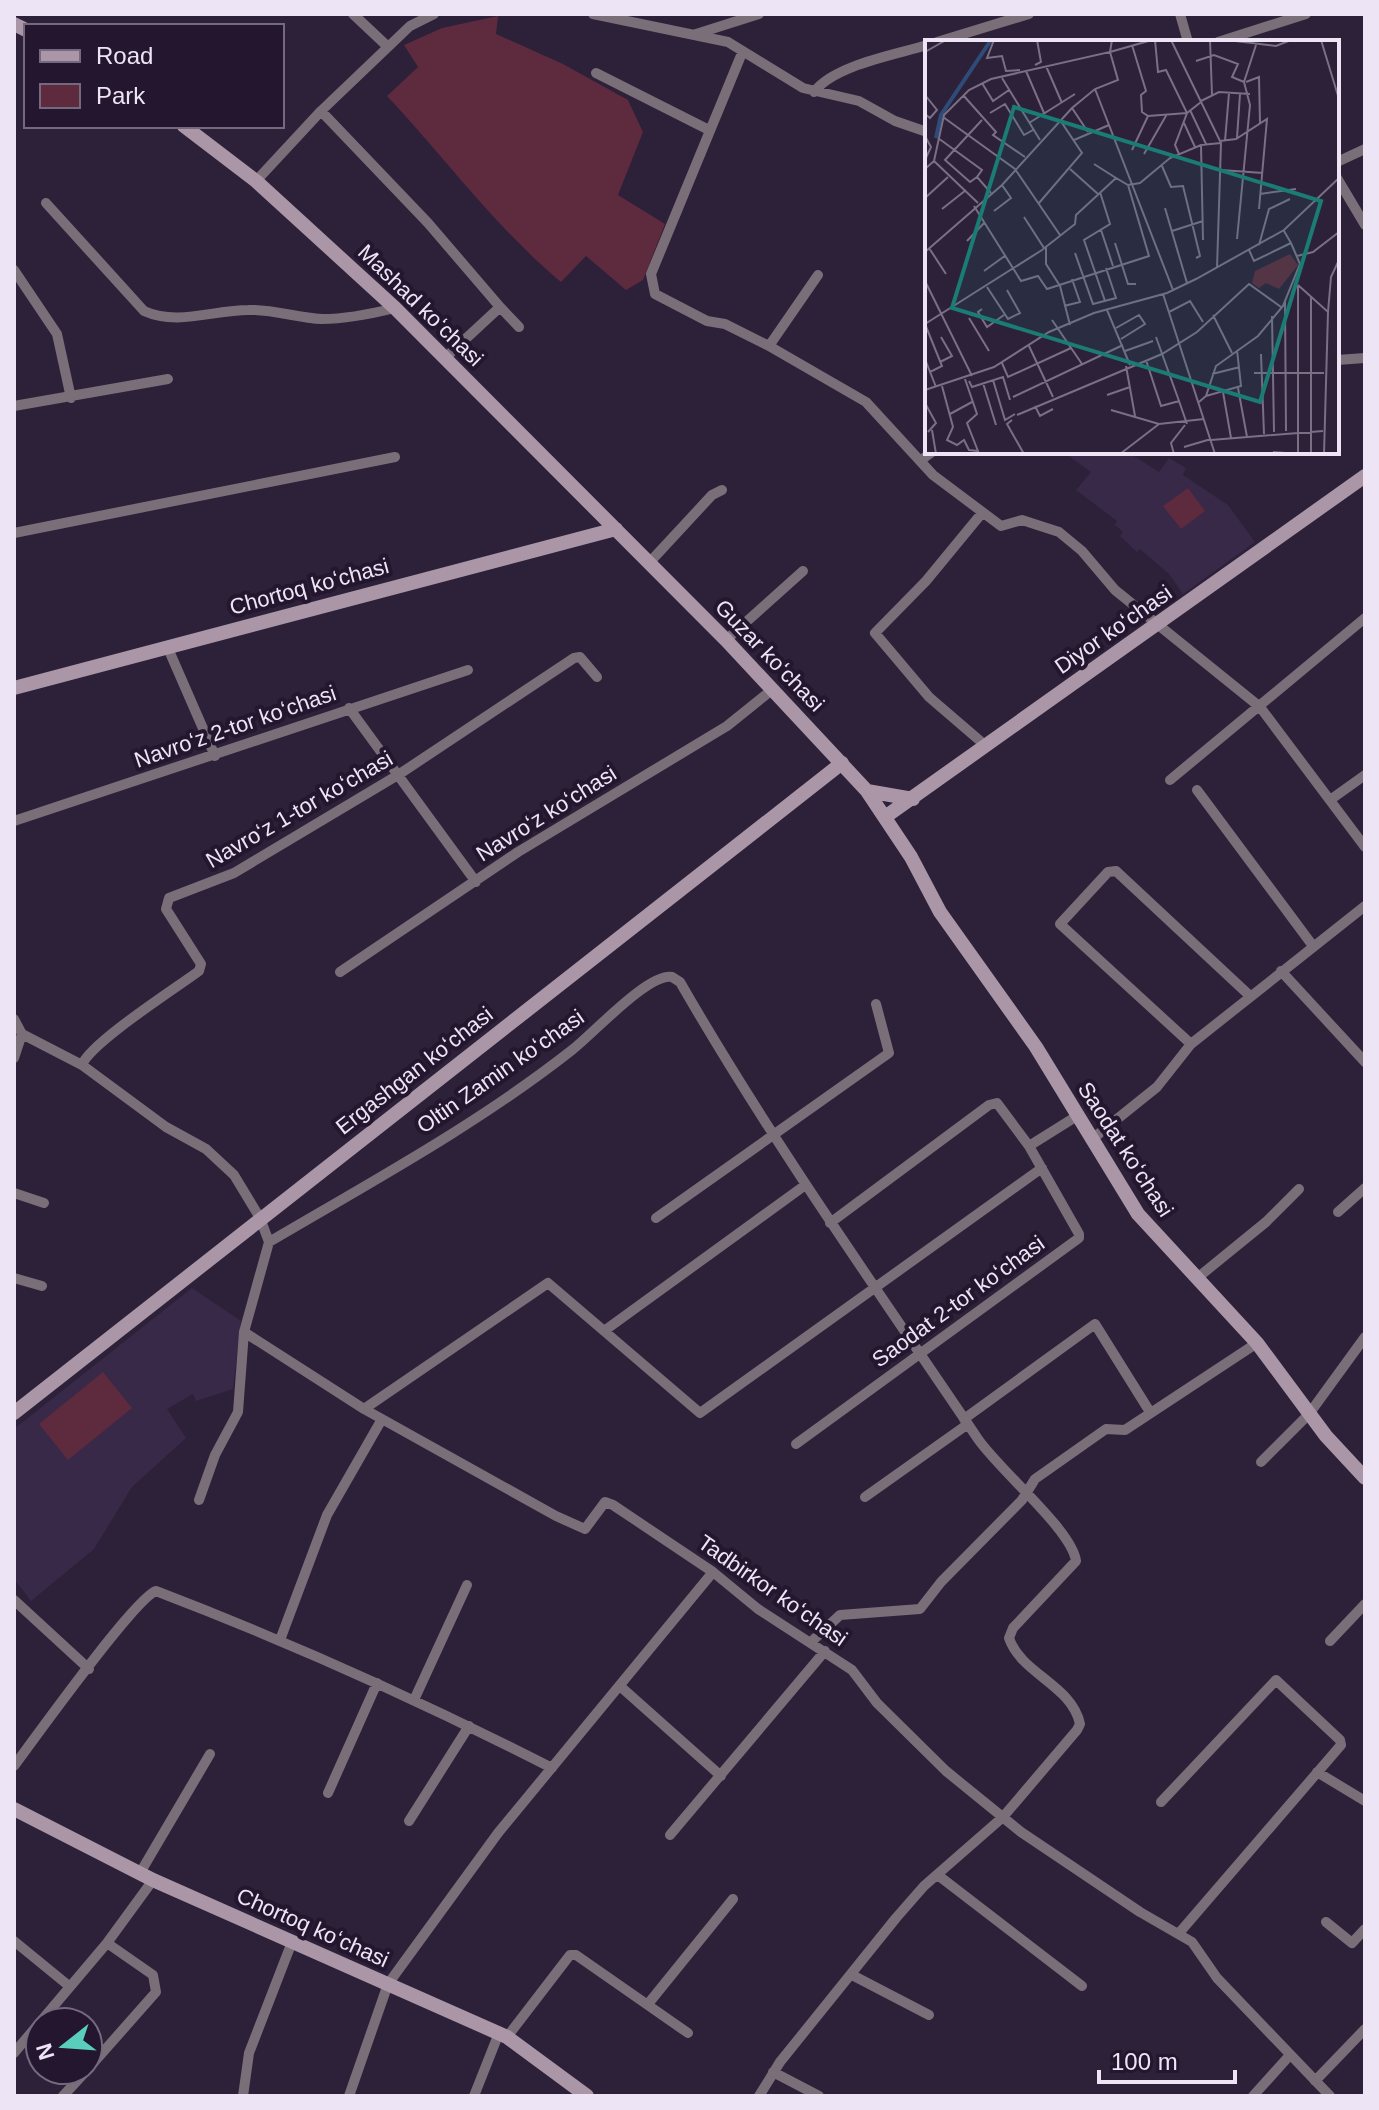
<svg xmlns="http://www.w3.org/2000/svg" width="1379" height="2110" viewBox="0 0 1379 2110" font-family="Arial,sans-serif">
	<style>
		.built { fill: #392948 }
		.green { fill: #5d2a3e }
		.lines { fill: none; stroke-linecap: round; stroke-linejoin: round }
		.street { stroke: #7a6e78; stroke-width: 10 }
		.secondary { stroke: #aa96a6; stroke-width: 14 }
		.labels { text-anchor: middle; stroke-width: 8; stroke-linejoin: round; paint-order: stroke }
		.street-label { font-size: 22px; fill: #ede5f6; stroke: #23162e }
		.inset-river { fill: none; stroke: #2d4c79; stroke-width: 4 }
		.inset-road { fill: none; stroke: #7a6f85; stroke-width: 2 }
		.view { fill: #1a7c75; fill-opacity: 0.15; stroke: #1a7c75; stroke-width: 4 }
		.inset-edge { fill: none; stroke: #ede5f6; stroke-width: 4 }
	</style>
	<rect width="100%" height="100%" fill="#2d2039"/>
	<path class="built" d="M1068,452H1128L1159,472L1169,458L1186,468L1183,475L1228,505L1255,542L1183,594L1169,574L1140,549L1137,552L1120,536L1123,532L1115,525L1117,521L1076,490L1091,472L1066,454Z
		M192,1288L241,1321L233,1389L196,1401L193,1394L167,1409L186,1438L132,1487L94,1549L31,1601L14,1579V1429Z"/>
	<path class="green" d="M498,16L496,34L563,64L628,100L643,132L618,195L665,224L643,280L626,290L586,256L561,282C496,228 445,158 387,96L418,67L404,45L442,28Z
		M1188,488L1205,511L1181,529L1163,506Z
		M103,1372L132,1408L68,1460L39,1424Z"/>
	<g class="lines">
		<path class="street" d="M353,14L387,46
			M593,14L728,42L803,88L859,101L895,121L927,132
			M1180,14L1188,42
			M696,34L759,14
			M937,42L1029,14
			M1218,42L1306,14
			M742,53L651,274L655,294L707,321L725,324L769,346L866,402L933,475L1001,526L1022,520L1059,532L1082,551L1115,590L1260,707L1365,847
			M596,73L709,130
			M814,92C834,65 895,55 927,45
			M321,111L410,26L434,14
			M1337,162L1365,149
			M1337,178L1365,225
			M256,181L321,111L428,223L500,307L445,358
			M46,203L144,311C177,326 214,310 248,310C273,309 297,318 322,319C347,319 371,314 395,308
			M14,270L57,334L71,398
			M500,307L519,327
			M769,346L818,275
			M1337,360L1365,358
			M14,406L168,379
			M921,460L932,452
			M982,513L926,581L875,633L929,697L986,746
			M14,533L395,457
			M649,563L712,495L722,490
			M726,640L803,571
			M167,646L215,756
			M349,708L476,882
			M1170,780L1365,618
			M1197,790L1313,946
			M1330,800L1365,775
			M14,821L468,670
			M1281,971L1365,1062
			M340,972L518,852L727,726L773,689
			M14,1019L22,1034L82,1065L166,1127L206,1149L234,1175L260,1218L269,1242L244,1332L364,1409L556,1516L585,1529L605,1502L613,1505L713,1572L758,1609L852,1670L877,1703L946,1771L1021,1832L1140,1912L1192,1942L1217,1978L1330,2096
			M1191,1044L1060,924L1108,872L1116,871L1249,995
			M14,1058L22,1034
			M82,1065C90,1043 176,988 199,971L201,964L166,909L169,898L234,873L398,775L574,658L580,657L597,677
			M1091,1140L1157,1087L1191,1044L1365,906
			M1029,1146L1077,1116
			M14,1193L44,1203
			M1338,1212L1365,1188
			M656,1218L889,1053L876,1004
			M269,1242C371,1182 478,1124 572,1050C593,1034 648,973 672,977L680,982C771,1140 876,1288 978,1439C1000,1471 1072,1530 1076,1561L1013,1628L1009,1638C1021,1674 1072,1685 1080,1724L1077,1730L1003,1817L924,1886L896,1918L780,2062L759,2096
			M14,1278L42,1286
			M1196,1279L1266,1222L1299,1189
			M604,1331L804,1186
			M364,1409L548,1283L700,1413L1042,1168
			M964,1419L1095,1324L1150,1412
			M796,1444L1079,1238V1234L1029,1146L997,1103L989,1105L830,1223
			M1261,1462L1309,1414L1365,1337
			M865,1497L968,1424
			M199,1500L215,1455L238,1412L244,1332
			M14,1600L89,1669
			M280,1640L327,1515L382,1419
			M1330,1641L1365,1604
			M811,1642L840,1615L920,1609L941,1582L1022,1500L1035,1479L1106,1429L1125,1430L1257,1343
			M621,1687L721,1776
			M414,1700L467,1585
			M14,1766C35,1738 134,1599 156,1591C292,1643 423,1702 552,1768
			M1317,1772L1365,1801
			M328,1793L377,1683
			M1161,1802L1276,1680L1340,1740L1341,1745L1180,1932
			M409,1821L469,1726
			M670,1835L825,1651
			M140,1873L210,1754
			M939,1876L1082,1986
			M1326,1922L1352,1943L1365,1929
			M14,1941L69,1986
			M852,1975L929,2015
			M648,2004L733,1899
			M507,2037L570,1955H576L688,2033
			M14,2053L107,1943L153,1880
			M88,2069L156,1992L153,1975L107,1943
			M773,2072L819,2096
			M1315,2081L1365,2029
			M63,2096L87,2070
			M243,2096L249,2053L292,1942
			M349,2096L388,1984L498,1833L713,1572
			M474,2096L499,2033
			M1253,2096L1290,2055"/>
		<path class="secondary" d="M14,24L26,30
			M184,126L256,181L395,308L726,640L867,791L911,857L940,912L1036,1047L1138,1214L1257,1343L1326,1436L1365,1478
			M14,688L616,529
			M867,791L913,799
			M885,817L1365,476
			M14,1413L842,763
			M14,1809L153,1880L507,2037L587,2096"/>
	</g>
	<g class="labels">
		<g class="street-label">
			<text transform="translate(421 305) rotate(44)" y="8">Mashad koʻchasi</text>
			<text transform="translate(309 586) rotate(-15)" y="8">Chortoq koʻchasi</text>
			<text transform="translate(1113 629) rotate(-35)" y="8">Diyor koʻchasi</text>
			<text transform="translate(770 655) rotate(46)" y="8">Guzar koʻchasi</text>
			<text transform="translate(235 726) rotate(-19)" y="8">Navroʻz 2-tor koʻchasi</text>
			<text transform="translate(299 809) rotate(-30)" y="8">Navroʻz 1-tor koʻchasi</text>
			<text transform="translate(546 813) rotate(-32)" y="8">Navroʻz koʻchasi</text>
			<text transform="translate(414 1070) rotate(-38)" y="8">Ergashgan koʻchasi</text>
			<text transform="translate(500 1071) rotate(-35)" y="8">Oltin Zamin koʻchasi</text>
			<text transform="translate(1126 1149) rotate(57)" y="8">Saodat koʻchasi</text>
			<text transform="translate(958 1301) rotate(-36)" y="8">Saodat 2-tor koʻchasi</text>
			<text transform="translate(773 1590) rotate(35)" y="8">Tadbirkor koʻchasi</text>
			<text transform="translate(313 1927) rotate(24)" y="8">Chortoq koʻchasi</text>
		</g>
	</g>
	<g transform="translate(925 40)">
		<rect width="414" height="414" fill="#2d2039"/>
		<path d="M365,214L373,225L354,249L341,243L334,248L327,243L330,231Z" fill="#5d2a3e"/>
		<path class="inset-river" d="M11,98L16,75L66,0"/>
		<path class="inset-road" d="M69,0L62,18L77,16L81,31L95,30M230,0L233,32L241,30L262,73L250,105L254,114M246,0L296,103L292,228M285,0L287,55M302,0L351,6L366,0M396,0L414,59M207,5L221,51L216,55L217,72L223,76M0,12L21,0M271,21L289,15L313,24L307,37L319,42M110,25L116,22L112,0M121,26L137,63M101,31L119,73M77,38L115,100M321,42L334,37L335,83M57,43L68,61L84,50M170,49L248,250M0,55L12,70L5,78L0,74M38,55L71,92L68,95L100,117M276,61L294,52L325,54M147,68L163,92M265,70L281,104M65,73L80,64L99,95L108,90M223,76L262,73L276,62M18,77L90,129L135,195M104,83L150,54M259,83L270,107M0,96L6,107L0,120M13,98L57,130L52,137L66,153M312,98L315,54M149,100L184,85M295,101L311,99L342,79L334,169M300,101L304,53M276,105L278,200M207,110L223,76M219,114L242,74M9,121L53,163M169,124L191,138M237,126L246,147L258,146L275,216L271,218M0,129L9,121L19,75L44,50L66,39L185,12L187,0M145,129L173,154M296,130L338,133M52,137L45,142L20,120L57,80M175,152L185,184L159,200L180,261M335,154L371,149M0,158L23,137M114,163L157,113L135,80M49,166L96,241L113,236L122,249L224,216L203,145M240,168L262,243M17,169L41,150M69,171L86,158L77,145M99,177L119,208M176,190L188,226M247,191L278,181M312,199L325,65L319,42L331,5M42,201L60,182M190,203L203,244H211M334,205L344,169L365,159M121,206V224L135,246L145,285M4,208L21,234M324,210L329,221L366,203L359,191M0,212L77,145L147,68L170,49L193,40L185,12L227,0M150,213L168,264L191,258L181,228M372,216L388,212L414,192M59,231L81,215M0,241L47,336M373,245L403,272L406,237L414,220M62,247L83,279L95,273L82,250M238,254L290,414M386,256V414M360,261L361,391M139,266L155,262L147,239M57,269L53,272L62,287L79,275M182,270L205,325M244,272L265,261L278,282M288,275L307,313M347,276L349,392M44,278L64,311M127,280L157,324M0,284L117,210L150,184L151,175L191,138L203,145L215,143L245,118L276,105L296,103M0,284L17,326L5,332M191,288L214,275L220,284L196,299M104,306L128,357M200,311L228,301M336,314L339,394M0,319L11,347M221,320L236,366L254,361L231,297M15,322L27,316L16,297M77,323L83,337L146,308M201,326L210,376M329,333H399M287,334L315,327M68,340L80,380L90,374M44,341L47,347L78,337L85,360M58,343L71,385M17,346L28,387L22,400L32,405L39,400L44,410L53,411L42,383L52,374L40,339M313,348L322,397M0,350L69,327L124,292L169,273L242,253L271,239L359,190L414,138M298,352L306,398M182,355L205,347M281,356L316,346L312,310M88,357L198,305M254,361L262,384M274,362L281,356L291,326L333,296L358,266L375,224L366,203M0,363L11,383L3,392M110,366L115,376L128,369M186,370L234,384L279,379M25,374L47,362M92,375L237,314L272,292L324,244L356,267M87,380L82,384L99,414M7,390L11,414M286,400L398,391M259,407L286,399M348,412L373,414M373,412V245M195,414L234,384M249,414L246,403L260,385M399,414L403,272"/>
		<path class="view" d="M89,67L396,161L335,362L27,268Z"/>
		<rect width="414" height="414" class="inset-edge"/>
	</g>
	<rect width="1379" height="2110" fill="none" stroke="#ede5f6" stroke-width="32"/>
	<rect x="24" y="24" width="260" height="104" fill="#23162e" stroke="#74697e" stroke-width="2"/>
	<rect x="40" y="50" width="40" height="12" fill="#aa96a6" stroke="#74697e" stroke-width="2"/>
	<text x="96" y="64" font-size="24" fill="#ede5f6">Road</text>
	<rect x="40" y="84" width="40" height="24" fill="#5d2a3e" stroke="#74697e" stroke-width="2"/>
	<text x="96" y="104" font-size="24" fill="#ede5f6">Park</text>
	<g transform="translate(64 2046) rotate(253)"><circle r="38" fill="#23162e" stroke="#74697e" stroke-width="2"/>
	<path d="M0-6L14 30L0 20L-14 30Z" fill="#5acebc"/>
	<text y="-12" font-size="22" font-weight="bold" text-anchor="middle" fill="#ede5f6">N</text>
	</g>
	<path d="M1099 2070v12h136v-12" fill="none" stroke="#ede5f6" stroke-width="4"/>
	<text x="1111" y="2070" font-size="24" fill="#ede5f6" stroke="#23162e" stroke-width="6" paint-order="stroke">100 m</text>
</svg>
